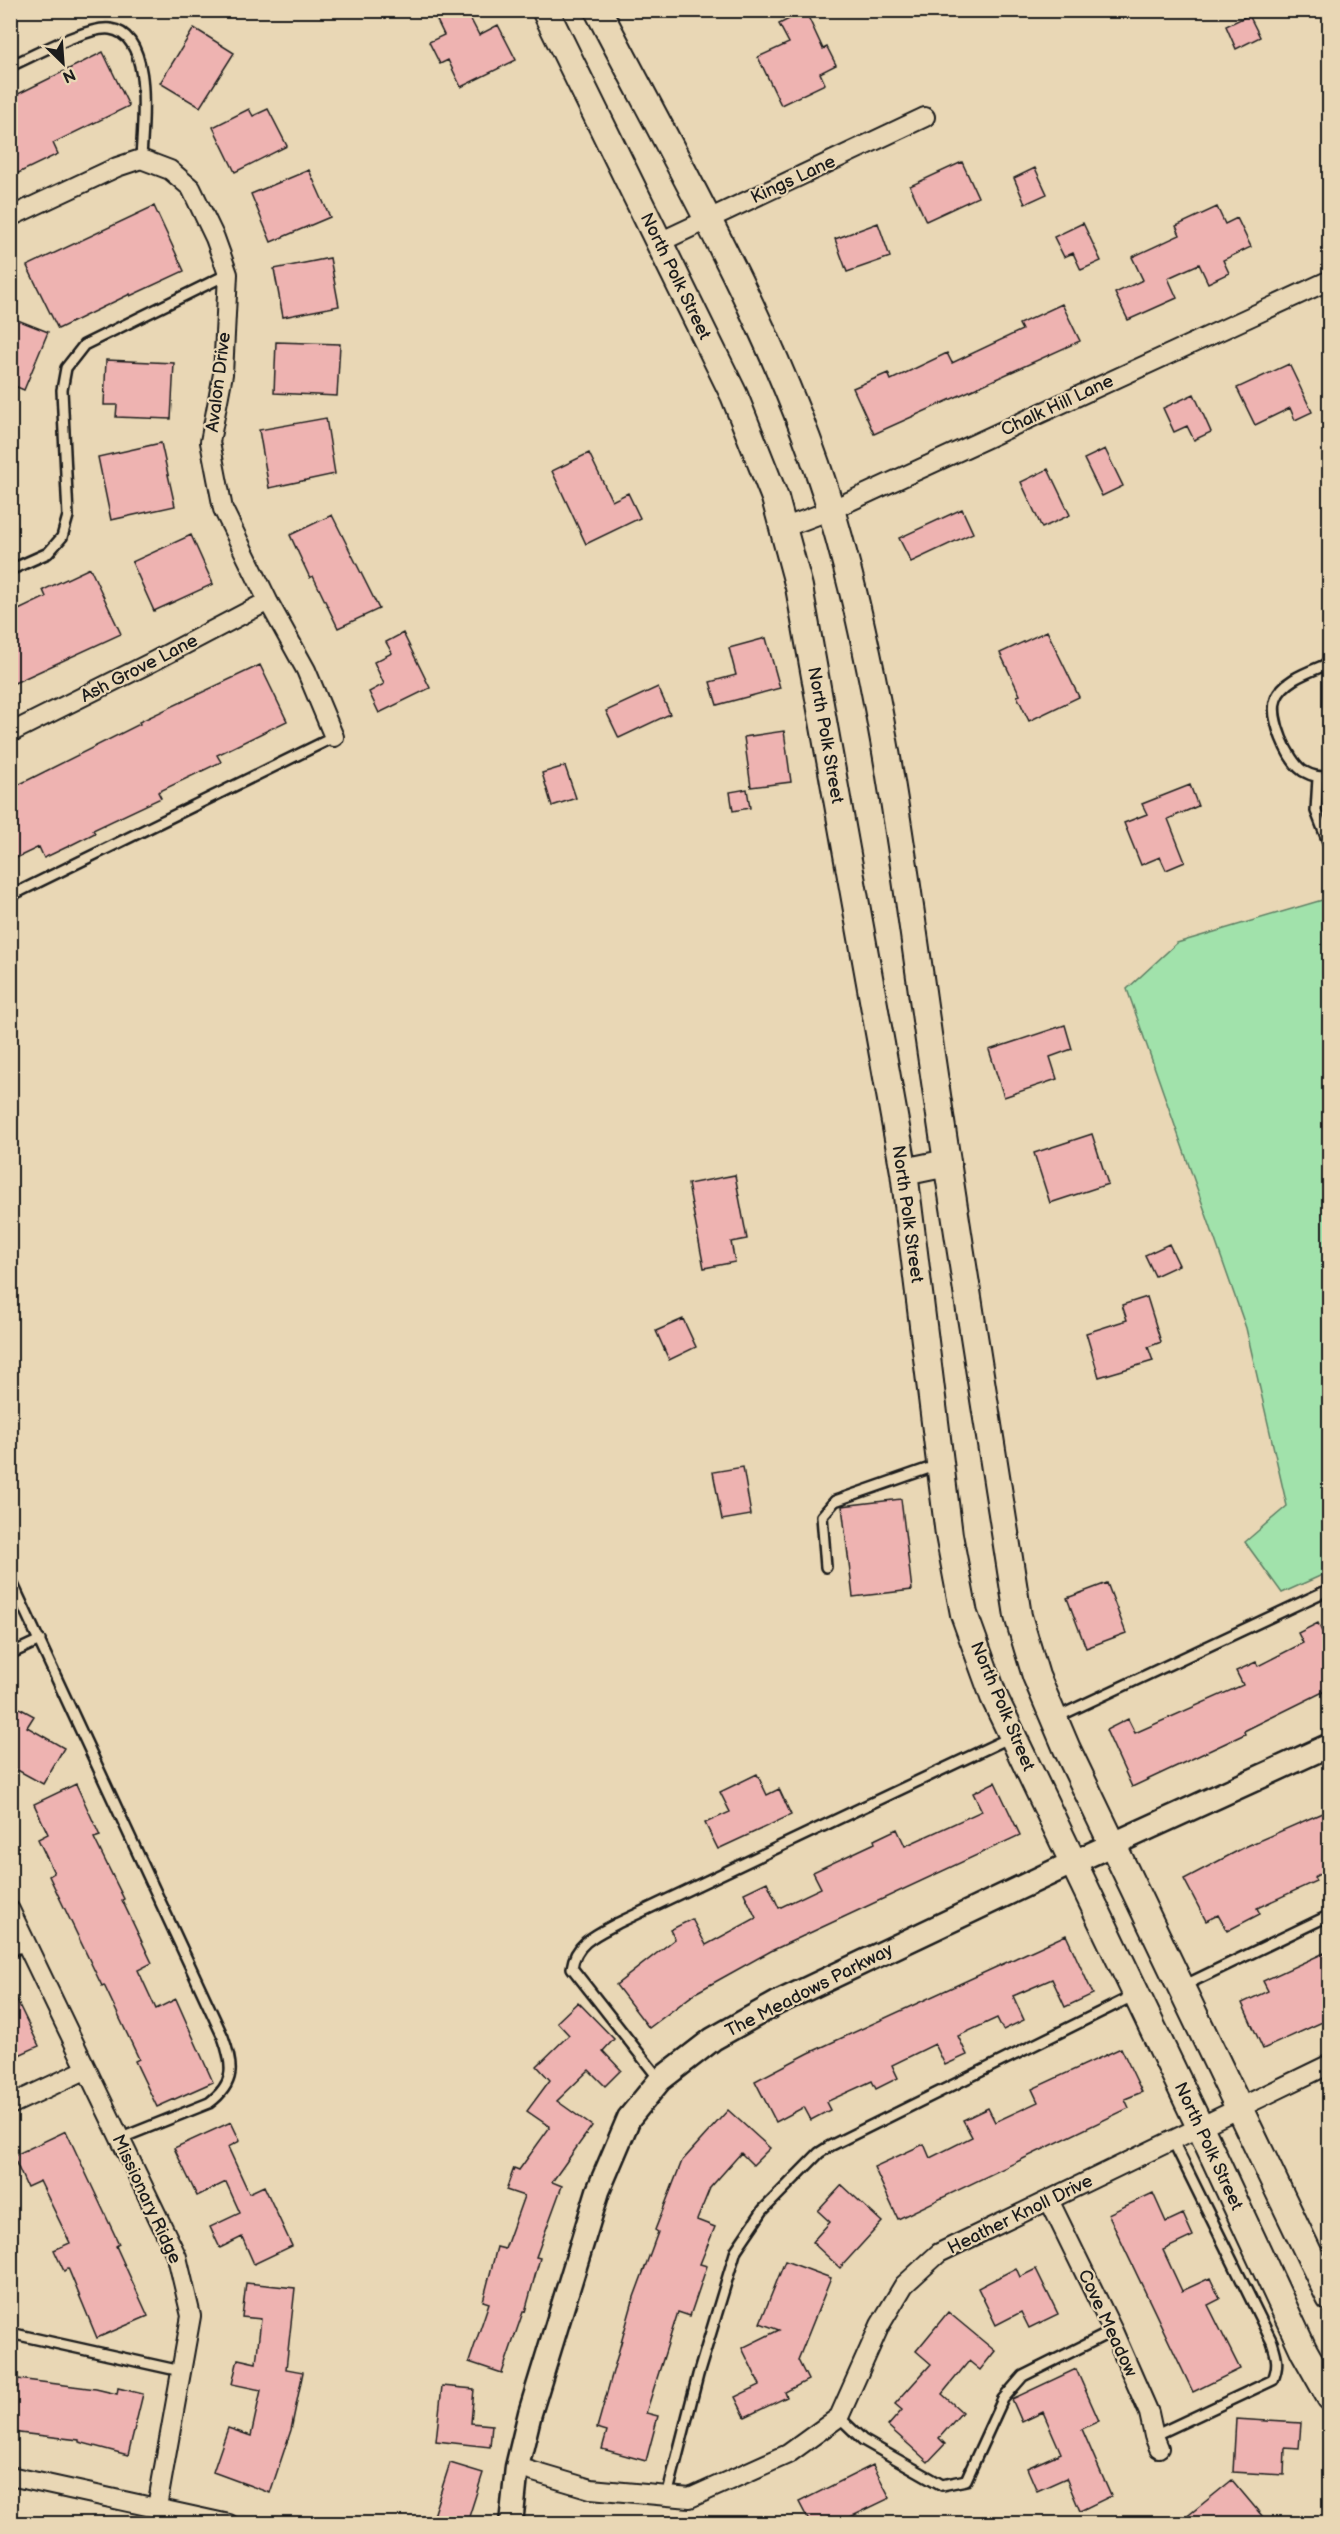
<svg xmlns="http://www.w3.org/2000/svg" width="1340" height="2534" viewBox="0 0 1340 2534" font-family="'Balsamiq Sans',sans-serif">
	<style>
		.green { fill: #a1e2ab; stroke: #5e7f64; stroke-width: 1.5 }
		.building { fill: #eeb3b1; stroke: #1c1c1c; stroke-width: 1.5 }
		.lines { fill: none; stroke-linecap: round; stroke-linejoin: round }
		.service-casing { stroke: #1c1c1c; stroke-width: 14 }
		.minor-casing { stroke: #1c1c1c; stroke-width: 22 }
		.tertiary-casing { stroke: #1c1c1c; stroke-width: 27 }
		.secondary-casing { stroke: #1c1c1c; stroke-width: 30 }
		.service { stroke: #e9d7b5; stroke-width: 9 }
		.minor { stroke: #e9d7b5; stroke-width: 18 }
		.tertiary { stroke: #e9d7b5; stroke-width: 22 }
		.secondary { stroke: #e9d7b5; stroke-width: 26 }
		.labels { text-anchor: middle; stroke-width: 4.5; stroke-linejoin: round; paint-order: stroke }
		.street-label { font-size: 18px; fill: #1c1c1c; stroke: #e9d7b5 }
	</style>
	<rect width="100%" height="100%" fill="#e9d7b5"/>
	<filter id="ink" filterUnits="userSpaceOnUse"><feTurbulence type="fractalNoise" baseFrequency=".0167" numOctaves="2"/><feDisplacementMap in="SourceGraphic" scale="12" xChannelSelector="R" yChannelSelector="G"/><feConvolveMatrix kernelMatrix="1 2 1 2 8 2 1 2 1" color-interpolation-filters="sRGB"/></filter>
	<g filter="url(#ink)">
		<path class="green" d="M1329,898V1572L1282,1593L1245,1542L1287,1506L1246,1328L1127,989L1177,943Z"/>
		<path class="building" d="M432,10H466L479,35L498,25L516,60L461,87L448,60L440,64L429,42L444,35Z
			M786,10H805L823,49L827,47L836,65L820,73L825,84L781,105L758,57L789,43L779,24L789,19Z
			M1249,15L1260,37L1236,49L1226,26Z
			M194,28L234,53L200,107L160,83Z
			M103,52L129,106L53,143L58,154L10,177V98Z
			M249,109L253,116L268,109L287,146L235,172L213,127Z
			M962,162L978,197L926,221L910,186Z
			M1035,168L1047,194L1025,204L1014,178Z
			M309,170L330,217L271,242L251,194Z
			M154,206L184,271L130,296V294L58,329L27,266Z
			M1217,207L1225,224L1237,218L1251,247L1223,260L1229,273L1208,283L1199,264L1168,278L1177,298L1128,320L1115,293L1143,280L1132,257L1180,235L1176,226Z
			M878,223L890,257L847,272L835,239Z
			M1083,223L1101,261L1081,270L1073,253L1064,257L1054,237Z
			M330,258L339,306L283,317L274,269Z
			M1062,304L1080,341L874,434L853,388L888,373L891,380L947,353L952,363L1022,330L1019,324Z
			M10,317L48,332L24,390L10,384Z
			M276,342L340,344L337,396L274,393Z
			M106,360L174,363L171,419L116,417L117,405H104Z
			M1289,364L1312,412L1295,420L1290,408L1255,425L1237,388Z
			M1194,394L1211,432L1194,440L1187,426L1174,432L1163,408Z
			M326,418L335,474L269,488L259,430Z
			M161,443L175,506L111,520L98,457Z
			M1105,449L1123,486L1102,496L1084,459Z
			M589,453L612,501L628,493L640,518L586,544L552,471Z
			M1048,469L1070,515L1042,528L1021,482Z
			M962,509L973,533L911,562L899,538Z
			M332,515L379,609L338,628L313,576L310,578L290,535Z
			M191,535L213,584L154,611L132,562Z
			M90,568L121,634L10,685V614L46,597L43,590Z
			M1047,631L1079,697L1029,721L1017,696L1020,695L1000,653Z
			M403,633L430,688L379,713L369,692L384,684L374,662L392,653L386,642Z
			M766,638L780,688L717,705L710,682L736,675L729,648Z
			M260,665L287,721L217,755L221,762L158,792L161,798L93,830L95,833L69,846L44,858L39,847L10,861V789L140,724L139,722Z
			M658,687L670,714L619,738L606,711Z
			M784,731L791,782L751,787L744,737Z
			M565,766L576,798L552,806L542,773Z
			M1190,785L1198,806L1168,819L1185,862L1166,870L1160,857L1141,865L1124,823L1147,814L1142,804Z
			M747,789L750,808L733,811L730,792Z
			M1065,1025L1072,1049L1050,1057L1057,1079L1004,1097L989,1050Z
			M1092,1134L1108,1184L1050,1203L1034,1153Z
			M735,1175L747,1239L731,1242L735,1262L704,1268L688,1184Z
			M1169,1244L1179,1265L1155,1276L1145,1255Z
			M1147,1297L1161,1342L1148,1347L1153,1361L1099,1377L1086,1333L1127,1320L1122,1305Z
			M683,1319L696,1347L669,1360L656,1331Z
			M743,1467L751,1515L722,1520L713,1472Z
			M901,1499L912,1590L853,1597L842,1506Z
			M1107,1583L1126,1633L1086,1648L1067,1598Z
			M1318,1623L1329,1647V1689L1244,1731L1245,1734L1132,1787L1106,1730L1128,1719L1135,1733L1243,1685L1236,1671L1256,1662L1258,1666L1303,1643L1298,1633Z
			M10,1703L34,1716L27,1727L64,1748L43,1784L10,1766Z
			M757,1774L767,1795L779,1789L791,1815L718,1849L705,1823L730,1812L720,1792Z
			M995,1782L1020,1835L771,1951L697,1992L649,2028L616,1985L675,1939L670,1930L692,1919L706,1945L756,1918L744,1893L767,1882L779,1908L821,1888L813,1872L875,1843L874,1840L897,1829L905,1846L982,1811L973,1793Z
			M76,1784L100,1836L94,1838L124,1899L122,1900L152,1963L138,1970L156,2009L176,1999L213,2082L157,2107L135,2061L139,2059L104,1985L102,1986L49,1876L54,1873L38,1839L48,1834L34,1804Z
			M1329,1810V1869L1314,1877L1316,1881L1257,1908L1260,1914L1227,1931L1218,1915L1206,1921L1184,1879L1247,1846Z
			M1066,1935L1093,1994L1065,2007L1052,1979L1013,1996L1024,2020L1003,2030L997,2018L958,2036L967,2055L945,2065L935,2044L892,2065L898,2078L876,2089L872,2081L826,2102L830,2110L811,2120L804,2107L776,2122L755,2081L809,2053Z
			M1324,1953L1329,1965V2019L1263,2049L1242,2003L1268,1991L1263,1981Z
			M10,1986L39,2046L10,2059Z
			M578,2002L614,2039L603,2051L621,2070L605,2086L589,2070L557,2101L592,2126L552,2182L562,2186L536,2257L540,2258L525,2312H523L502,2373L469,2362L489,2303L483,2301L497,2247L505,2249L524,2196L506,2190L514,2168L519,2170L550,2127L527,2111L550,2080L537,2066L569,2035L557,2022Z
			M1121,2048L1142,2092L1125,2099L1129,2108L898,2219L874,2167L924,2144L930,2158L972,2137L963,2120L988,2108L995,2122L1038,2102L1032,2089Z
			M728,2110L770,2148L753,2165L741,2153L710,2188L697,2220L715,2227L700,2264L707,2266L690,2316L678,2312L646,2413L658,2416L646,2461L602,2449L607,2431L597,2428L634,2297L658,2232L655,2230L682,2161Z
			M231,2122L240,2141L228,2147L249,2193L264,2186L292,2246L254,2264L242,2237L220,2248L210,2227L240,2213L226,2182L197,2196L174,2148Z
			M66,2131L119,2244L116,2246L148,2316L97,2338L68,2268L64,2271L54,2250L70,2243L40,2181L27,2187L13,2156Z
			M842,2185L882,2222L840,2268L812,2242L830,2222L818,2211Z
			M1153,2193L1166,2222L1183,2214L1193,2236L1163,2250L1182,2291L1210,2278L1220,2299L1208,2305L1240,2369L1193,2392L1108,2214Z
			M785,2261L831,2278L798,2360L808,2380L785,2392L787,2397L745,2417L735,2397L760,2385L742,2348L779,2330L760,2323Z
			M1016,2268L1020,2277L1036,2269L1058,2314L1029,2328L1021,2312L996,2325L978,2288Z
			M246,2283L295,2288L286,2369L303,2372L291,2430L270,2493L213,2472L228,2428L251,2436L261,2390L232,2384L238,2359L256,2363L261,2319L242,2317Z
			M948,2312L995,2351L980,2370L969,2361L942,2394L962,2412L939,2438L945,2444L928,2462L888,2426L902,2410L895,2404L931,2364L916,2351Z
			M1076,2369L1099,2421L1082,2429L1111,2496L1080,2511L1066,2478L1037,2491L1027,2468L1061,2453L1043,2412L1022,2422L1012,2399Z
			M18,2379L96,2389L117,2394L118,2388L143,2394L128,2455L79,2442V2440L11,2432Z
			M442,2386L474,2389L471,2423L492,2425L490,2447L436,2441Z
			M1236,2419L1301,2423L1299,2449L1285,2448L1284,2475L1233,2472Z
			M450,2463L483,2473L467,2523H446L432,2519Z
			M873,2465L890,2498L838,2523H810L799,2502Z
			M1232,2480L1268,2523H1179Z"/>
		<g class="lines">
			<defs>
				<path id="service" d="M10,66C33,56 88,26 110,29C155,35 142,129 141,159
					M10,570L48,553L62,537L68,516L62,390L66,368L84,345L228,274
					M1330,663C1312,671 1283,679 1276,699C1269,717 1288,761 1303,771C1312,776 1319,778 1330,776
					M1318,778L1316,811L1330,847
					M10,896L334,737
					M826,1567L822,1516L835,1501L938,1465
					M10,1578L223,2037C233,2065 236,2083 209,2103L119,2139
					M10,1654L40,1640
					M1055,1718L1330,1589
					M10,1952L25,1945
					M1183,1986L1330,1915
					M660,2080L572,1968C575,1943 597,1934 618,1923L1011,1737
					M10,2333L181,2371
					M839,2417L863,2440L942,2485L966,2480L1003,2399L1023,2376L1113,2331
					M1154,2436L1273,2380C1279,2365 1277,2357 1272,2342L1173,2141
					M667,2496L698,2375L736,2250L763,2210L819,2153L830,2146L1135,1995"/>
				<path id="minor" d="M10,217L117,167L141,159L170,170L191,188L215,238L228,274L223,374L210,442L223,509L268,601L306,670L334,737
					M660,242L925,117
					M783,528L831,510L1330,280
					M10,733L152,662L268,601
					M10,1910L177,2257L191,2316L157,2507
					M10,2105L85,2070
					M1049,2200L1113,2331L1149,2413L1154,2436L1159,2448
					M517,2467L591,2489L690,2498L788,2454L839,2417L880,2325L904,2285L939,2253L1330,2064
					M10,2476L229,2524"/>
				<path id="tertiary" d="M511,2524L517,2467L530,2413L598,2191L629,2118L660,2080L713,2039L777,2003L1074,1862L1330,1745"/>
				<path id="secondary" d="M545,10L734,395L775,498L799,587L904,1172L949,1535L964,1614L994,1697L1200,2127L1304,2351L1330,2397
					M598,10C682,172 780,339 832,513C882,683 903,859 928,1034C956,1228 988,1422 1018,1616L1036,1676L1067,1749L1330,2298
					M904,1172L947,1163"/>
			</defs>
			<use href="#service" class="service-casing"/>
			<use href="#minor" class="minor-casing"/>
			<use href="#tertiary" class="tertiary-casing"/>
			<use href="#secondary" class="secondary-casing"/>
			<use href="#service" class="service"/>
			<use href="#minor" class="minor"/>
			<use href="#tertiary" class="tertiary"/>
			<use href="#secondary" class="secondary"/>
		</g>
	</g>
	<g class="labels">
		<g class="street-label">
			<text transform="translate(793 179) rotate(-25)" y="6">Kings Lane</text>
			<text transform="translate(676 276) rotate(64)" y="6">North Polk Street</text>
			<text transform="translate(218 382) rotate(-83)" y="6">Avalon Drive</text>
			<text transform="translate(1057 405) rotate(-25)" y="6">Chalk Hill Lane</text>
			<text transform="translate(139 668) rotate(-27)" y="6">Ash Grove Lane</text>
			<text transform="translate(826 735) rotate(80)" y="6">North Polk Street</text>
			<text transform="translate(908 1214) rotate(82)" y="6">North Polk Street</text>
			<text transform="translate(1003 1706) rotate(67)" y="6">North Polk Street</text>
			<text transform="translate(809 1990) rotate(-27)" y="6">The Meadows Parkway</text>
			<text transform="translate(1209 2146) rotate(65)" y="6">North Polk Street</text>
			<text transform="translate(147 2199) rotate(65)" y="6">Missionary Ridge</text>
			<text transform="translate(1020 2214) rotate(-26)" y="6">Heather Knoll Drive</text>
			<text transform="translate(1108 2323) rotate(65)" y="6">Cove Meadow</text>
		</g>
	</g>
	<rect width="1340" height="2534" fill="none" stroke="#e9d7b5" stroke-width="36"/>
	<rect x="18" y="18" width="1304" height="2498" fill="none" stroke="#1c1c1c" stroke-width="2" filter="url(#ink)"/>
	<g transform="translate(63 63) rotate(155)" stroke="#e9d7b5" stroke-width="4.5" paint-order="stroke">
	<path d="M0-4.5L10 22L0 15L-10 22Z" fill="#1c1c1c"/>
	<text y="-9" font-size="16" font-weight="bold" text-anchor="middle" fill="#1c1c1c">N</text>
	</g>
</svg>
